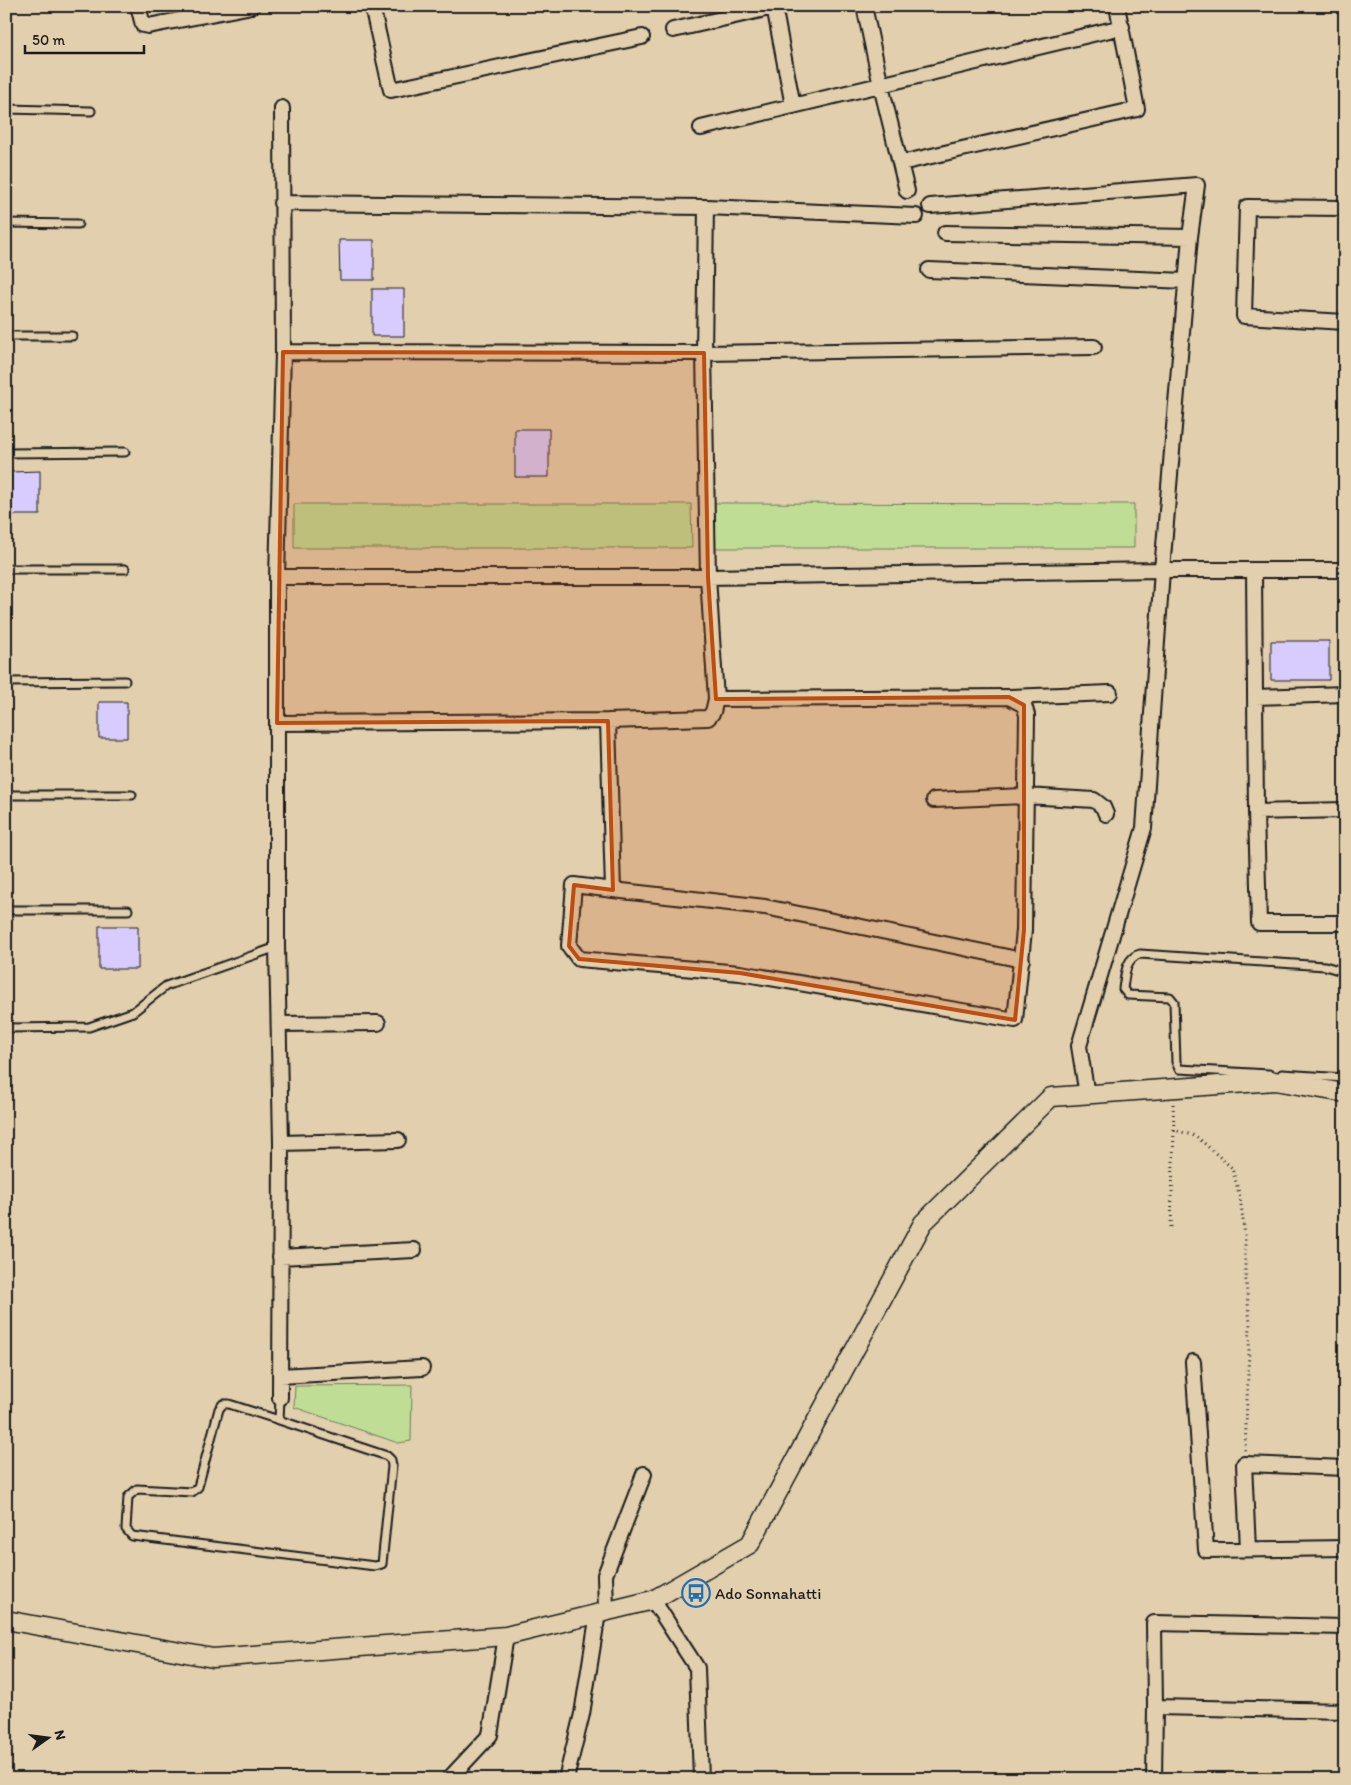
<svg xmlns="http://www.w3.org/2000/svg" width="1351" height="1785" viewBox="0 0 1351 1785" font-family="Itim,sans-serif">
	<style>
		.green { fill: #bfdd95; stroke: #6e7c58 }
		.building { fill: #d8cbfd; stroke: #1c1c1c }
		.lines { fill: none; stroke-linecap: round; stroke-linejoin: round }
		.service-casing { stroke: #1c1c1c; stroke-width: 11 }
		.minor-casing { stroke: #1c1c1c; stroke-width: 18 }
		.tertiary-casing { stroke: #1c1c1c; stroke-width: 21 }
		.path { stroke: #1c1c1c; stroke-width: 3; stroke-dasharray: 1 4; stroke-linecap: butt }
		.service { stroke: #e2cfad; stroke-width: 7 }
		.minor { stroke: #e2cfad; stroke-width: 14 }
		.tertiary { stroke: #e2cfad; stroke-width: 18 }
		.marked { fill: #bf4d0f; fill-opacity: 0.2; stroke: #bf4d0f; stroke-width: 4; stroke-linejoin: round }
		.labels { text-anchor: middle; stroke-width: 4.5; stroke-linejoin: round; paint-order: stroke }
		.poi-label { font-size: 16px; fill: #1c1c1c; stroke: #e2cfad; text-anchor: start }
	</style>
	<rect width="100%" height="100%" fill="#e2cfad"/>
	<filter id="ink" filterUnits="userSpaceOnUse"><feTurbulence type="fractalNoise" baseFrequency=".02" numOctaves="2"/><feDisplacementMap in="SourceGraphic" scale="10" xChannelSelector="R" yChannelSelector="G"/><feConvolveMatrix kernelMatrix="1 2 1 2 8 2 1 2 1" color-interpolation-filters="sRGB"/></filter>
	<g filter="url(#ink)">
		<path class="green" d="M714,503L1134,504V548H714Z
			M294,504H691L692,548H294Z
			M412,1385L411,1441L398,1443L294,1407L295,1386Z"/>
		<path class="building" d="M339,240H374V280H340Z
			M372,289H404V336H372Z
			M515,429H549V477H515Z
			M40,471V515H11V472Z
			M1271,641H1329V680H1271Z
			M99,702H127V738H99Z
			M99,926H138V969H99Z"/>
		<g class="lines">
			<defs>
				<path id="service" d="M6,109L91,111
					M6,223L78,224
					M6,336H72
					M6,453L125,452
					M6,569H125
					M6,682L125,681
					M6,795H132
					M6,910H128
					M6,1028L89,1027L133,1012L166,986L277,947
					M1269,1074L1179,1069L1176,1062L1174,1002L1170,997L1128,995L1123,989C1125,976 1125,958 1140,954L1325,966L1345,972
					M1282,1074L1345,1078
					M279,1420L229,1404H223L219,1409L198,1487L192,1492L137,1489L128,1497L126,1529L132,1536L375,1566L382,1564L392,1466L391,1460L387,1456L279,1420L280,1398"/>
				<path id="minor" d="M138,6L143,25L148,26L252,6
					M372,6L391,90L642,37
					M774,6L793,106
					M864,6L881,86L907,191
					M673,30L774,7
					M701,128L1122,27
					M901,163L1137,109L1117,6
					M281,203L706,207L916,216
					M930,206L1197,185L1190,237L1162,570L1144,828L1079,1046L1087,1095
					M1345,208L1247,207L1244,316L1345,322
					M945,233L1190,237
					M929,270L1186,281
					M283,352L704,353L1094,347
					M1254,571L1256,812L1259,923H1345
					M277,577H708L1162,570H1345
					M1010,697L1110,693
					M1255,697L1345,694
					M608,721L613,890L574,885L569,946L579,959L740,973L1015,1020L1024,930L1027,715L1024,705L1009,697L716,699
					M277,723L608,721L708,718L713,712L716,699L708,577L704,353L706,207
					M934,800L1026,796L1094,800L1103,807L1106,814
					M1256,812L1345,810
					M613,890L765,907L1022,960
					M279,1024L378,1023
					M281,1143L398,1140
					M280,1257L414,1250
					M1193,1362L1206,1550L1345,1548
					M280,1376L422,1368
					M280,1398L281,1143L277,946V577L283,352L282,108
					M1248,1549L1244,1464L1345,1468
					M653,1600L697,1668L701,1779
					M606,1611L605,1575L644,1474
					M1155,1707L1154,1623L1345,1627
					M449,1779L490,1735L506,1636
					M566,1779L582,1714L598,1613
					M1154,1779L1155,1707L1345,1711"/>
				<path id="tertiary" d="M6,1620L213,1658L506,1636L653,1600L750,1544L923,1223L1051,1097L1275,1081L1345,1093"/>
			</defs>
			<use href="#service" class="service-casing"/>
			<use href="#minor" class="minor-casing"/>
			<use href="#tertiary" class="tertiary-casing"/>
			<path class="path" d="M1173,1104L1174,1130L1196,1136L1232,1168L1240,1197L1245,1235V1271L1250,1324L1245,1451
				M1171,1227L1174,1130"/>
			<use href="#service" class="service"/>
			<use href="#minor" class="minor"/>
			<use href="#tertiary" class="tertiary"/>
		</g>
	</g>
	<path class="marked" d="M283,352L704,353L708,577L716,699L1009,697L1024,705V930L1015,1020L740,973L579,959L569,946L574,885L613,890L608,721L277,723Z"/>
	<defs>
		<symbol id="bus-ring" viewBox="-11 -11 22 22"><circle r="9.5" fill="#e2cfad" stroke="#1f6fb2" stroke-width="1.5"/><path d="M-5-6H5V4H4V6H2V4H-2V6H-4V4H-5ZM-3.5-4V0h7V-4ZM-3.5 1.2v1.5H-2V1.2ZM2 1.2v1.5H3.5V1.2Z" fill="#1f6fb2"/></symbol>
	</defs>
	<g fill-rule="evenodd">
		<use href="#bus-ring" x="680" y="1577" width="32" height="32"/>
	</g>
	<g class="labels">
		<g class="poi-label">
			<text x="715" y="1599">Ado Sonnahatti</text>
		</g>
	</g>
	<rect width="1351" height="1785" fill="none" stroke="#e2cfad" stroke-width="25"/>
	<rect x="12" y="12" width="1326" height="1760" fill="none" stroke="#1c1c1c" stroke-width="2" filter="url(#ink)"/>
	<g transform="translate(48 1738) rotate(76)" stroke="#e2cfad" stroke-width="4" paint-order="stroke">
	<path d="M0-4L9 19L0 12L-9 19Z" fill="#1c1c1c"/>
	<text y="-8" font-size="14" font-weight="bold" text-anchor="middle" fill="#1c1c1c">N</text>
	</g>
	<path d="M25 45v8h119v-8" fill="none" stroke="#1c1c1c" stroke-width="2.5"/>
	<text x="32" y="45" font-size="15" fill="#1c1c1c" stroke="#e2cfad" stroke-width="4" paint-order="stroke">50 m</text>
</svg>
